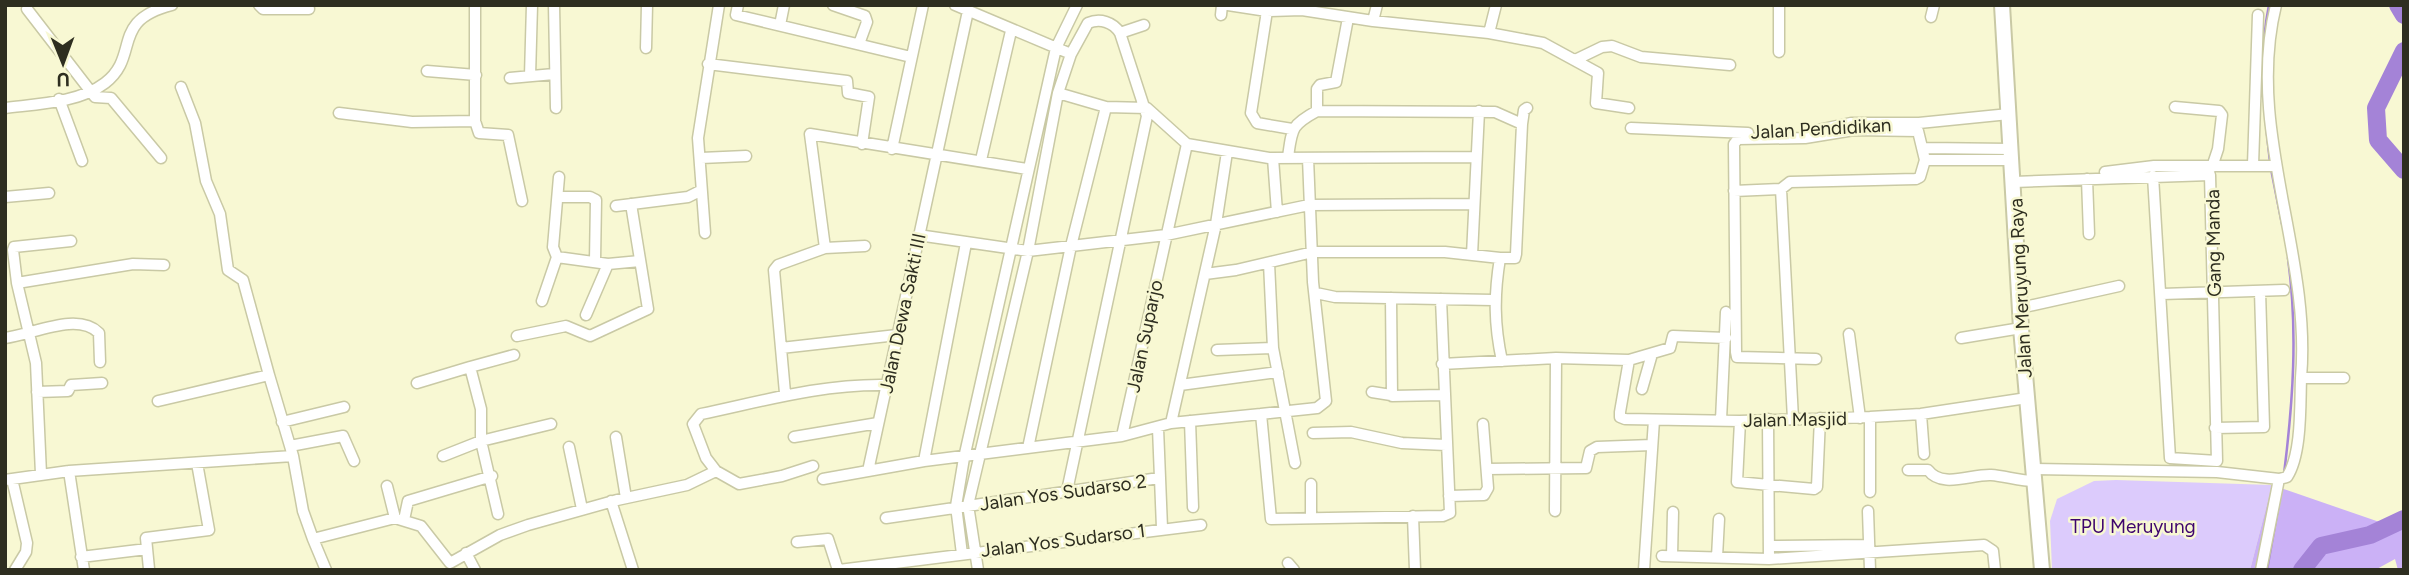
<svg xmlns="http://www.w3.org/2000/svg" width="2409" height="575" viewBox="0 0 2409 575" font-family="Figtree,sans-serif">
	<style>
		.green { fill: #dccbfc }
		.forest { fill: #cbb1f6 }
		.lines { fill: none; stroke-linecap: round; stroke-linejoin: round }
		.stream { stroke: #a483d7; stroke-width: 2.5 }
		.river { stroke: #a483d7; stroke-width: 18 }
		.minor-casing { stroke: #c9c9a5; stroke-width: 13 }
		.secondary-casing { stroke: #c9c9a5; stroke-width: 18 }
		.minor { stroke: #fff; stroke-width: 10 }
		.secondary { stroke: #fff; stroke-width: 14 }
		.labels { text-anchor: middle; stroke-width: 5; stroke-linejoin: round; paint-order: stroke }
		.street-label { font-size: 19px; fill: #2e2e20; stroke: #f8f8d3 }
		.park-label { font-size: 19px; fill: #3e046d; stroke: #f8f8d3 }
	</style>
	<rect width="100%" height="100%" fill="#f8f8d3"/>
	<path class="green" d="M2116,480L2272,485L2250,570H2052L2050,521L2057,499L2094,481Z"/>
	<path class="forest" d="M2272,485L2394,527L2404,528V570H2398L2395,559L2375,570H2250Z"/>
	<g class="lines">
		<path class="stream" d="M2269,5C2258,58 2264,109 2270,162
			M2271,169L2282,224
			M2284,474C2293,401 2298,332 2288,258
			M2267,570L2283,481"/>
		<path class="river" d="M2398,5L2404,15
			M2404,51L2376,108L2378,140L2404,170
			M2302,570L2321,546L2370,535L2404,519"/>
		<defs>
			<path id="minor" d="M259,5L263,9H309
				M554,5L556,108
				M738,5L736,15L911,57
				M833,5L865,16L867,22L859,44
				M955,5L1071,54
				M1228,5L1267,11L1302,10L1373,21L1489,33L1543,43L1598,73L1596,103L1629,108
				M1779,5V52
				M2276,5C2245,130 2312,253 2301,378H2344
				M27,9L95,97L111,98L161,158
				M1267,11L1251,113L1257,123L1292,129
				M1221,15L1222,5
				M1931,17L1934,5
				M1373,21L1377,5
				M780,25L784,5
				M1120,33L1144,25
				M1489,33L1496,5
				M646,48L647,5
				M1575,60L1602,47L1612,46L1641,57L1730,65
				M708,64L847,81L848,93L869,97L862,144
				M427,71L476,75
				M530,76L532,5
				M510,78L554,74
				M181,87L195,123L206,181L220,214L228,270L243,280L269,375
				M1058,93L1106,107L1147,108
				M59,99L82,161
				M2175,107L2219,111L2222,115L2218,149L2212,167
				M5,108C36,104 79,103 105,83C141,55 109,21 172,5
				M1147,108L1187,144L1269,158L1476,157
				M1317,111V89L1320,85L1336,82L1348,18
				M339,113L412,122L475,121V5
				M475,121L479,133L508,135L522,201
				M1631,128L1748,133
				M1818,130L1851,123H1919L2009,114
				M1924,148L2011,149
				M892,149L923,5
				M1227,152L1216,224L1171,423L1261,414L1271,519L1443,516L1450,513L1441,299
				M1288,157C1292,129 1291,125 1317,111L1495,112L1522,124
				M701,158L746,156
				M1273,158L1277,212
				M981,160L1011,31
				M1925,160H2013
				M2253,165L2258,15
				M2105,172L2154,166H2276
				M2087,179L2089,234
				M2014,182L2210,175L2217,461L2170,458L2153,176
				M1781,189L1793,419
				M1734,191L1781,189L1790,182L1916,179L1920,177L1925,160L1918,131L1854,130L1805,138L1738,139L1734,144L1736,352L1737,357L1816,359
				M5,197L49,193
				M558,197H590L596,200L595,261
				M616,206L688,197L700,191
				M705,233L698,138L719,5
				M918,235L1028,251L1166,235L1309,205L1473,204
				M825,248L865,246
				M1472,255L1479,111
				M557,257L553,247L559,177
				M1269,263L1273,348L1295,463
				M1205,274L1236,270L1313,252H1445L1500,258
				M17,283L133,264L164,265
				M1316,293L1335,297L1493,300
				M2162,294L2284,290
				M1391,298L1392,396L1443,395
				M542,301L557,257L608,264
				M2020,308L2119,286
				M586,315L608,264L640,261
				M1849,334L1860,418
				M517,336L566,326L590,336L648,309L631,204
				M5,338C32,335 77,311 99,333L100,362
				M1961,338L2021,328
				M781,348L897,335
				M1217,350L1273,348
				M1629,360L1620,412V417L1625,419L1740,421L1870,417L1921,414L2027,398
				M1502,361C1494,324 1494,295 1500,258H1515L1516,254L1522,124L1524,110L1527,108
				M1442,364L1556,358L1629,360L1670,348L1673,336L1726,338
				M417,383L470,367
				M1180,385L1278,372
				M1642,389L1652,354
				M37,392L68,391L71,385L102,383
				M1372,392L1391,395
				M785,393L774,270L778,265L825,248L810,134L1027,169
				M158,401L269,375L293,456
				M1261,414L1317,408L1326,401L1313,282L1308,158
				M1921,414L1924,454
				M1768,419L1769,559
				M1721,420L1726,312
				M1190,421L1193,507
				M1740,421L1737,482L1814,489L1817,487L1820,418
				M282,422L344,407
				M1158,428L1162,528
				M2215,428L2264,427L2260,291
				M1313,433L1351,432L1402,443L1446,445
				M1122,436L1187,144
				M616,437L626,498
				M794,437L878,423
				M290,446L343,436L354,461
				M569,447L582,509
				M1028,448L1071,246L1106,107
				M443,456L481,441L551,424
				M924,461L966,243
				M1487,469L1586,468L1590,451L1597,447L1652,445
				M2034,469L2217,472L2279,479L2261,570
				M1908,470H1928C1942,489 1971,474 1991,475C2005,476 2020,481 2034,481
				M69,471L84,570
				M716,471L739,484L782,476L813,466
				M868,471L968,11
				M41,474L36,363L17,283L13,250L14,247L71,241
				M12,479L27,543L26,552L15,570
				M823,479L924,461L1122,436L1171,423
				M2279,479L2287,477C2302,454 2300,405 2301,378
				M5,480L69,471L293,456L303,511L313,539L395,518L421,526L450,563L500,535L528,525L617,500L687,485L716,471L706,458L693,424L701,414C763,401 821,384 885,385
				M1311,484V518
				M387,486L395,518
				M1870,492V417
				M1449,496L1484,495L1488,488L1483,424
				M611,501L633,570
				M1555,511L1556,358
				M1868,511L1870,570
				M498,514L481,441V409L470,367L514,355
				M1413,516L1415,570
				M886,518L1159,478
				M404,520L408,501L492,476
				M313,539L326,570
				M797,542L828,539L838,570
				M1770,546L1868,545
				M466,553L475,570
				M962,554L956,506L964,458L1056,48L1077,5
				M1662,556L1769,559L1984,545L1993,551L1995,570
				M1672,556L1673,512
				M81,557L147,549
				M1717,557L1719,519
				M1288,563L1294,570
				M149,569L146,538L209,530L197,463
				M839,570L1201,525
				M978,570L968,505L1028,251L1058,93L1071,54L1088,23C1100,18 1113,22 1120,33L1147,116L1067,491
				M1644,570L1654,420"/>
			<path id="secondary" d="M2002,5L2021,328L2042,570"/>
		</defs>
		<use href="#minor" class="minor-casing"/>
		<use href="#secondary" class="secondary-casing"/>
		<use href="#minor" class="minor"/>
		<use href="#secondary" class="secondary"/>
	</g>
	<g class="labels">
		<g class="street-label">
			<text transform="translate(1821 128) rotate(-3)" y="7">Jalan Pendidikan</text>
			<text transform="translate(2213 243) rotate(-91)" y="7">Gang Manda</text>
			<text transform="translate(2020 288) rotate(-93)" y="7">Jalan Meruyung Raya</text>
			<text transform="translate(902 313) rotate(-78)" y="7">Jalan Dewa Sakti III</text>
			<text transform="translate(1144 336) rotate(-78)" y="7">Jalan Suparjo</text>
			<text transform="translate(1795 419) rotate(-1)" y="7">Jalan Masjid</text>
			<text transform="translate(1063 492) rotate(-8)" y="7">Jalan Yos Sudarso 2</text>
			<text transform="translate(1063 540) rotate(-7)" y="7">Jalan Yos Sudarso 1</text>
		</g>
		<g class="park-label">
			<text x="2133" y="533">TPU Meruyung</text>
		</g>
	</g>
	<rect width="2409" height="575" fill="none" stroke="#2e2e20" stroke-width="14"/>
	<g transform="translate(63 63) rotate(179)" stroke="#f8f8d3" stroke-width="5" paint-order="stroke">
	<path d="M0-5L12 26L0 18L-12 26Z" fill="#2e2e20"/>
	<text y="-10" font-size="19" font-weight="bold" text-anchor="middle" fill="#2e2e20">U</text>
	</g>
</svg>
